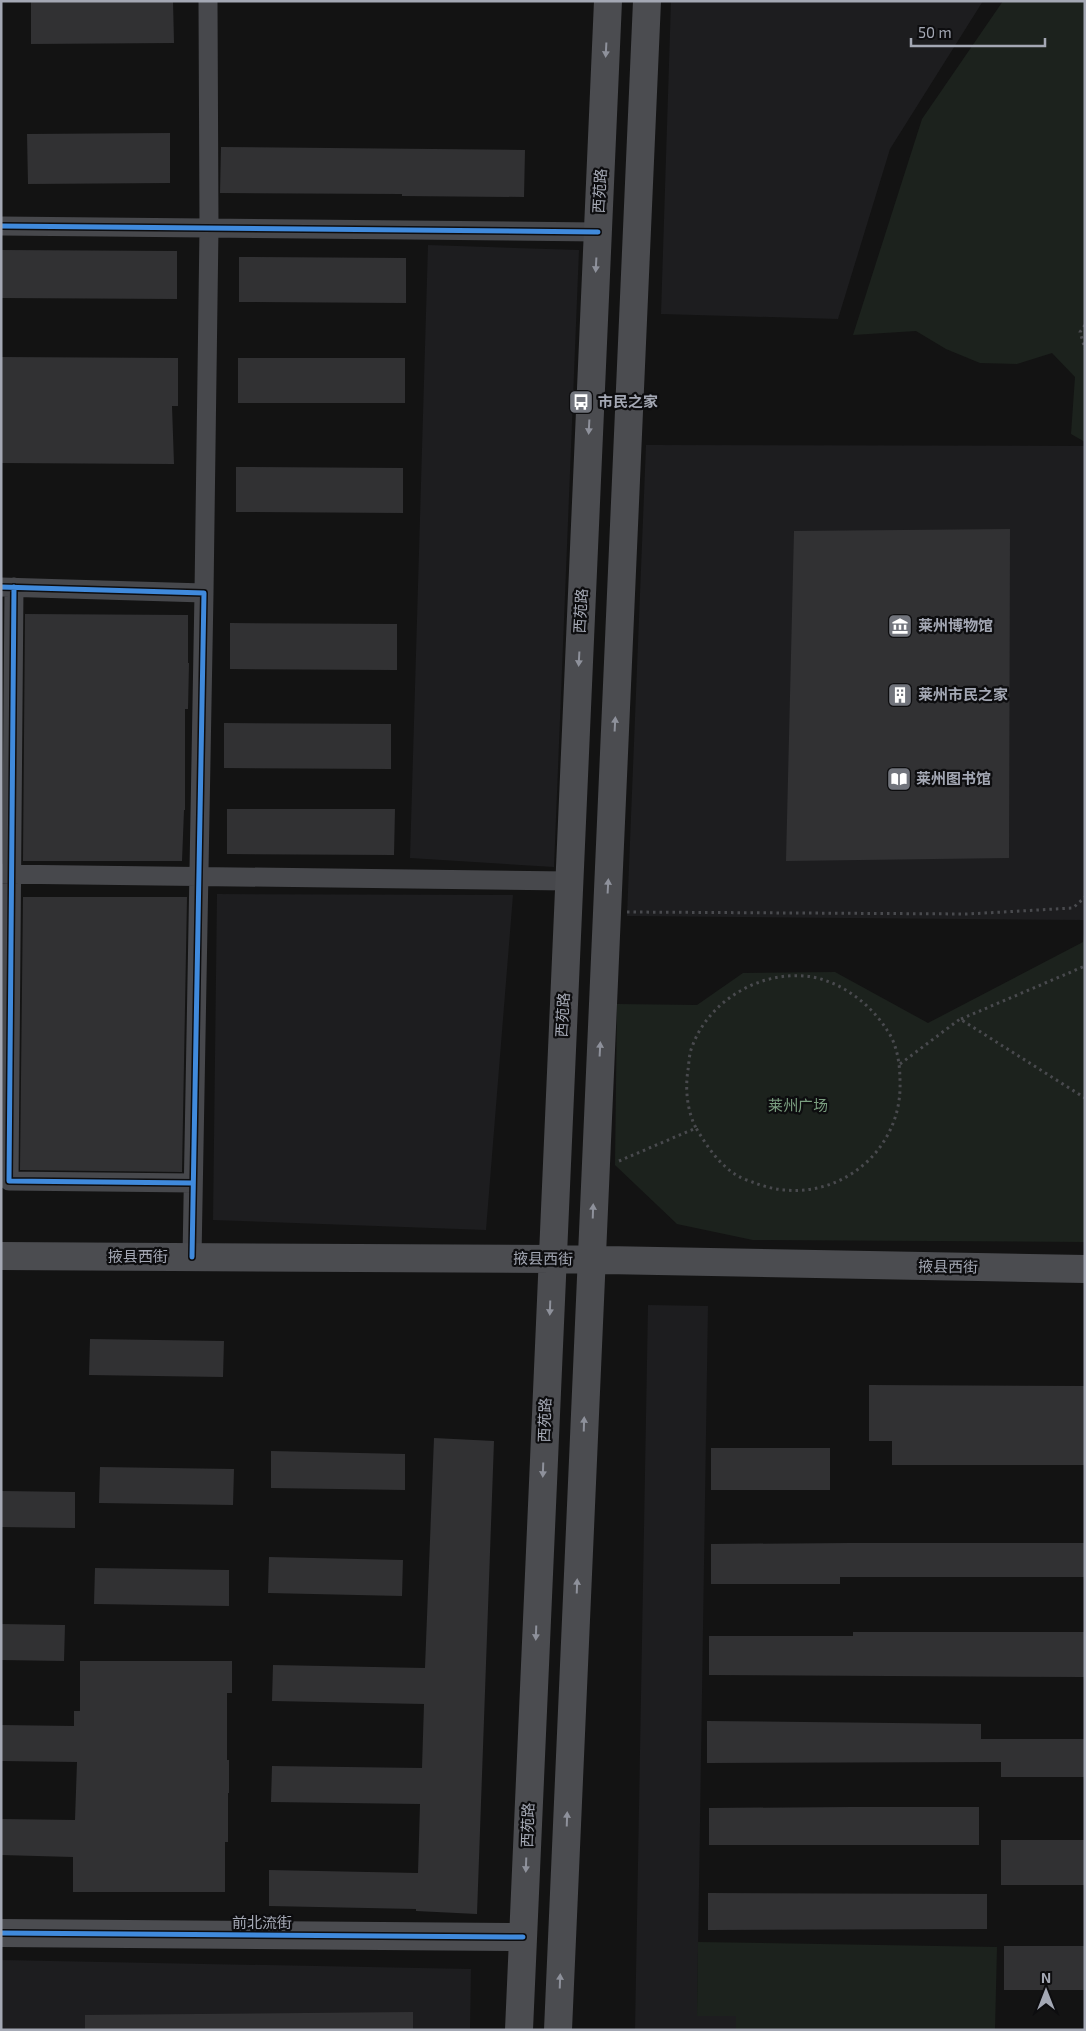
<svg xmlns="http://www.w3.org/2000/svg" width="1086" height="2031" viewBox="0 0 1086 2031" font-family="'Exo 2','Noto Sans SC',sans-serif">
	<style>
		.built { fill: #1d1d1f }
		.green { fill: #1c221d }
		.building { fill: #313133 }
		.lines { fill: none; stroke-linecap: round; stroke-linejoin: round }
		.path { stroke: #494a4e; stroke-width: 3; stroke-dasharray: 2.5 4; stroke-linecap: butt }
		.street { stroke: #47484c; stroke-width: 19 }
		.secondary { stroke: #4b4c50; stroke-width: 28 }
		.cycleway-casing { stroke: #0d0d0f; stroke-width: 8 }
		.cycleway { stroke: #408adc; stroke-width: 5 }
		.oneway { fill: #8e919b }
		.labels { text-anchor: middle; stroke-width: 4.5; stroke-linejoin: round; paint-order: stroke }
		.street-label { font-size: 15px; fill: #a4a8b4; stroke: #0d0d0f }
		.poi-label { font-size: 15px; font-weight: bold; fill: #a4a8b4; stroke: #0d0d0f; text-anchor: start }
		.park-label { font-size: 15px; fill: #7b9f80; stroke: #0d0d0f }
	</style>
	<rect width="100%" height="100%" fill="#131313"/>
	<path class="built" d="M671,1H983L890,149L838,319L661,314Z
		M428,245L579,250L554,867L410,858Z
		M646,445L1085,446V920L627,916Z
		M217,894L513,895L486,1230L213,1220Z
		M648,1305L708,1306L697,2016H737L736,2030H635Z
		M1,1960L471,1969L470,2030H1Z"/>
	<path class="green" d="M1003,1H1085V442L1071,434L1075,377L1052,353L1017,364L980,363L946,349L916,331L853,335L922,119Z
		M1085,925V1242L753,1240L677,1224L615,1165L617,1004L697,1005L743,973L835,972L928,1023L1083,942Z
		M698,1942L997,1947L995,2030H736V2016H697Z"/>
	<path class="building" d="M31,1H173L174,43L31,44Z
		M170,133V183L28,184L27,134Z
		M221,147L525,150L524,197L402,196V194L220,193Z
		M1,250L177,251V299L1,298Z
		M239,257L406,258V303L239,302Z
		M1,357L178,358V406H172L174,464L1,463Z
		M238,358H405V403H238Z
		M236,467L403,468V513L236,512Z
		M1010,529L1009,858L786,861L794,531Z
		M25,614L188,615V663H189L188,709H185V810H184L182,861H23Z
		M230,623L397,624V670L230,669Z
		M224,723L391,724V769L224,768Z
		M227,809H395L394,855L227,854Z
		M23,897H187L182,1172L20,1170Z
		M90,1339L224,1341L223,1377L89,1375Z
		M869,1385L1085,1386V1465H892V1441H869Z
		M434,1438L494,1441L477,1914L416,1911V1909L269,1906V1870L418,1873L420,1804L271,1802L272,1766L422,1768L424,1704L272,1701L273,1665L425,1668Z
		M711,1448H830V1490H711Z
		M271,1451L405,1454V1490L271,1488Z
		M100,1467L234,1469L233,1505L99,1503Z
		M1,1491L75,1492V1528L1,1527Z
		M851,1543H1085V1577H840V1584H711V1544Z
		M269,1557L403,1560L402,1596L268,1593Z
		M95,1568L229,1570V1606L94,1604Z
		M1,1624L65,1625L64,1661L1,1660Z
		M853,1632H1085V1677L709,1675V1636H853Z
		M80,1661H232V1693H227V1760H229V1793H228V1842H225V1892H73V1857L1,1855V1819L75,1820L77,1762L1,1761V1725L74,1726V1711H80Z
		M707,1721L981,1724V1739H1085V1777H1001V1762L707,1763Z
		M852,1807H979V1845H709V1808Z
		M1001,1840H1085V1885H1001Z
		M708,1893L987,1894V1929L708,1930Z
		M1004,1946H1085V1990H1004Z
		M413,2012V2030H85V2015Z"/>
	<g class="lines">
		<path class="path" d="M1085,325L1080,332L1085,349
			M627,912L967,914L1073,908L1085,897
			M961,1019L1085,966
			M900,1064L960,1019L1085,1098
			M619,1161L696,1128C687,1111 685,1088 688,1070C689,1063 689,1054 692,1047C708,1002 757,972 805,976C838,979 870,1003 887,1030C897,1044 900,1064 900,1081C903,1157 827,1211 755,1183C750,1181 743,1179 738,1176C719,1165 707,1146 696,1128"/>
		<path class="street" d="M1,226L598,232
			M1,587L204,593L192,1257
			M14,587L9,1181L193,1183
			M204,593L209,228L208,1
			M1,874L569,881"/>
		<path class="secondary" d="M1,1256L552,1259L1085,1269
			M1,1933L523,1937
			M519,2030L608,1
			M558,2030L647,1"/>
		<defs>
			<path id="cycleway" d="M1,226L598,232
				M1,587L204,593L192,1257
				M14,587L9,1181L193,1183
				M1,1933L523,1937"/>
		</defs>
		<use href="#cycleway" class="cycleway-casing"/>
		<use href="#cycleway" class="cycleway"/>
	</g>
	<defs><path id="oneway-solid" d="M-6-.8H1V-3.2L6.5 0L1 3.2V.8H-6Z" transform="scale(1.25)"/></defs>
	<g class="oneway">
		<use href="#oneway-solid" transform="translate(606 50) rotate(93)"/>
		<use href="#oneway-solid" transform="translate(596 265) rotate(93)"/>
		<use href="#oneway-solid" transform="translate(589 427) rotate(93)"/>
		<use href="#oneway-solid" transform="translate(579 659) rotate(93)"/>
		<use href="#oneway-solid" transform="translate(615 724) rotate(-87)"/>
		<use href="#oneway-solid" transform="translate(608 886) rotate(-87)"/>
		<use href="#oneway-solid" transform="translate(600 1049) rotate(-87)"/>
		<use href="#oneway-solid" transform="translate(593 1211) rotate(-88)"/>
		<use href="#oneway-solid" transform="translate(550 1308) rotate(92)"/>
		<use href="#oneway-solid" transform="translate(584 1424) rotate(-88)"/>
		<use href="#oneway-solid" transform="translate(543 1470) rotate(92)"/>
		<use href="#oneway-solid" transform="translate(577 1586) rotate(-88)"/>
		<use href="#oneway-solid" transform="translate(536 1633) rotate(92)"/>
		<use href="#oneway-solid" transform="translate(567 1819) rotate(-88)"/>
		<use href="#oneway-solid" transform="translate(526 1865) rotate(92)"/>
		<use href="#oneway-solid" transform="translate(560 1981) rotate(-88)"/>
	</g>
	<defs>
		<symbol id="bus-square" viewBox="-11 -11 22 22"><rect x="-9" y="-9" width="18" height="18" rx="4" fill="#71747c" stroke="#0d0d0f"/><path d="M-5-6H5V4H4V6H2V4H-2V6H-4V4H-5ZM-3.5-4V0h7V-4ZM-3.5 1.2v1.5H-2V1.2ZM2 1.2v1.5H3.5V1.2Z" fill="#fff"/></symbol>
		<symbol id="museum-square" viewBox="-11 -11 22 22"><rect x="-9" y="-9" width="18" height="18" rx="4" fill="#71747c" stroke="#0d0d0f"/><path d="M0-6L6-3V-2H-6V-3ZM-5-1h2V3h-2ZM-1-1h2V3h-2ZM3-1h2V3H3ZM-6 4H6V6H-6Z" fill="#fff"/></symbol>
		<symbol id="building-square" viewBox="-11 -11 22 22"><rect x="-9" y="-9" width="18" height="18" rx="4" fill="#71747c" stroke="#0d0d0f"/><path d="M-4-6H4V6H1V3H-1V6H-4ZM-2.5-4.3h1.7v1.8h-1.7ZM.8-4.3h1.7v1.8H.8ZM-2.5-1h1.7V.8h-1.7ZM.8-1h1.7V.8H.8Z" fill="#fff"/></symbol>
		<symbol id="library-square" viewBox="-11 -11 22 22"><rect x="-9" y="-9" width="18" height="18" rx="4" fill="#71747c" stroke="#0d0d0f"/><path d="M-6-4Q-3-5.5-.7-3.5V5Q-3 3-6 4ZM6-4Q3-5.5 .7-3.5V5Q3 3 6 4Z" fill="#fff"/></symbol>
	</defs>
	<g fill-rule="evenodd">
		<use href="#bus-square" x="567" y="388" width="28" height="28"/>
		<use href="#museum-square" x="886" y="612" width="28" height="28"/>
		<use href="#building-square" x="886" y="681" width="28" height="28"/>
		<use href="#library-square" x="885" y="765" width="28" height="28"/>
	</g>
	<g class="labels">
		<g class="street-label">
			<text transform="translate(600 191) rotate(-87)" y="5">西苑路</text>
			<text transform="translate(581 611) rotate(-87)" y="5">西苑路</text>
			<text transform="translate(563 1015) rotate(-87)" y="5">西苑路</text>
			<text x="138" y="1262">掖县西街</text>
			<text transform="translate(543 1259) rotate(1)" y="5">掖县西街</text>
			<text transform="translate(948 1267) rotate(1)" y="5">掖县西街</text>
			<text transform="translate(545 1420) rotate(-88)" y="5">西苑路</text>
			<text transform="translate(528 1825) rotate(-88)" y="5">西苑路</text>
			<text x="262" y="1928">前北流街</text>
		</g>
		<g class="poi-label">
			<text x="598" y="407">市民之家</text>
			<text x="918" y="631">莱州博物馆</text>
			<text x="918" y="700">莱州市民之家</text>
			<text x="916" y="784">莱州图书馆</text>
		</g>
		<g class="park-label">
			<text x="798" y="1111">莱州广场</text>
		</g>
	</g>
	<rect width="1086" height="2031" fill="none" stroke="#a4a8b4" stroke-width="5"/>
	<g transform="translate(1046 1991)" stroke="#0d0d0f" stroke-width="4" paint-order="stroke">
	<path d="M0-4L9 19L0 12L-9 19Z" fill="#a4a8b4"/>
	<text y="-8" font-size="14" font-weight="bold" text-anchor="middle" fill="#a4a8b4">N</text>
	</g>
	<path d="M911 38v8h134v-8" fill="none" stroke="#a4a8b4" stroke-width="2.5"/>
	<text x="918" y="38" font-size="15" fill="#a4a8b4" stroke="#0d0d0f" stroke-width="4" paint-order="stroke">50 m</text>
</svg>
